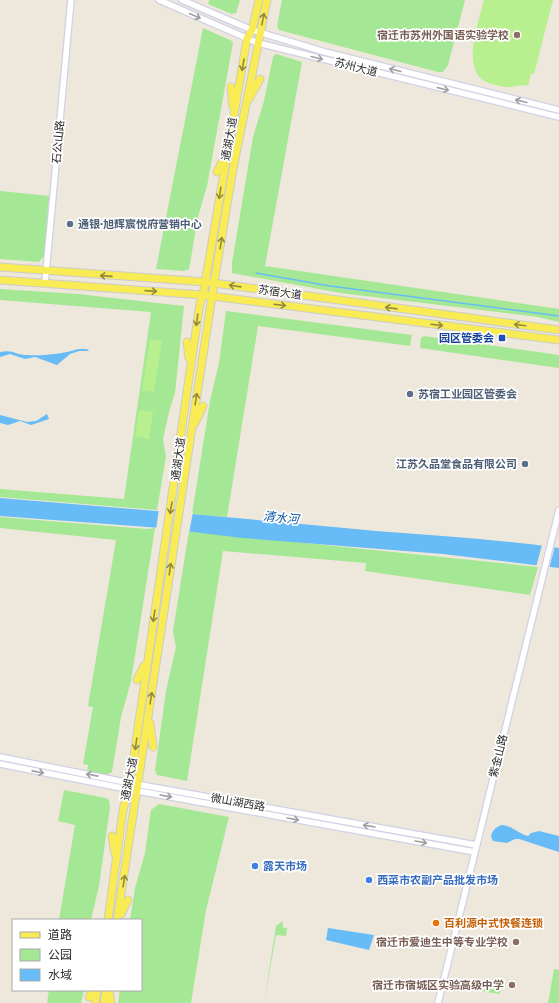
<svg xmlns="http://www.w3.org/2000/svg" width="559" height="1003" viewBox="0 0 559 1003" font-family="'Work Sans','Noto Sans SC',sans-serif">
	<style>
		.green { fill: #a4e794 }
		.pitch { fill: #b8ef8f }
		.water { fill: #67bbf6 }
		.pier { fill: #ede8db }
		.lines { fill: none; stroke-linecap: round; stroke-linejoin: round }
		.stream { stroke: #67bbf6; stroke-width: 1.5 }
		.tertiary-casing { stroke: #d0d1e4; stroke-width: 8 }
		.primary-casing { stroke: #ccc; stroke-width: 9 }
		.tertiary { stroke: #fff; stroke-width: 5.5 }
		.primary { stroke: #f9eb54; stroke-width: 7 }
		.oneway { stroke: #9f9f9f }
		.oneway2 { stroke: #928a3f }
		.education-dot { fill: #8d6e63; stroke: #fff; stroke-width: 1.5 }
		.service-dot { fill: #5c6f8a; stroke: #fff; stroke-width: 1.5 }
		.transit-dot { fill: #1a4fb4; stroke: #fff; stroke-width: 1.5 }
		.shop-dot { fill: #3f7fe0; stroke: #fff; stroke-width: 1.5 }
		.food-dot { fill: #e8710a; stroke: #fff; stroke-width: 1.5 }
		.labels { text-anchor: middle; stroke-width: 3.5; stroke-linejoin: round; paint-order: stroke }
		.education-label { font-size: 11px; font-weight: bold; fill: #785e54; stroke: #fff; text-anchor: end }
		.street-label { font-size: 11px; fill: #2a2a2a; stroke: #fff }
		.service-label { font-size: 11px; font-weight: bold; fill: #4e5e75; stroke: #fff; text-anchor: start }
		.transit-label { font-size: 11px; font-weight: bold; fill: #164399; stroke: #fff; text-anchor: end }
		.shop-label { font-size: 11px; font-weight: bold; fill: #366cbe; stroke: #fff; text-anchor: start }
		.food-label { font-size: 11px; font-weight: bold; fill: #c56008; stroke: #fff; text-anchor: start }
		.water-label { font-size: 12px; font-style: italic; fill: #0555a2; stroke: #fff }
	</style>
	<rect width="100%" height="100%" fill="#ede8db"/>
	<path class="green" d="M209,0H240L236,13L232,14L208,4Z
		M282,0H465L448,65L443,72H438L279,30L277,26Z
		M203,28L232,41L233,43L207,186L198,217L189,269L184,271L156,269Z
		M276,54L302,62L265,266L559,309V322L538,317L340,293L232,273V263L253,137L264,101L273,57Z
		M0,191L50,196L45,255L39,262L0,259Z
		M0,289L78,294L184,306L175,393L169,412L163,439L166,457L157,510L0,497V489L124,499L151,312L0,300Z
		M226,311L412,335L410,346L258,326L227,517L192,514L210,401L219,363Z
		M424,336L559,355V368L420,348L421,338Z
		M0,517L147,529L155,528L131,681L121,717L112,772L104,776L87,772L88,765L83,764L93,707L88,706L116,540L0,528Z
		M189,531L538,567L530,595L365,571L366,563L223,551L187,781L157,775L155,770L166,691L176,647L173,631Z
		M64,790L106,798L109,800L110,807L99,886L91,920H59L75,825L58,821Z
		M159,804L229,817L206,910L191,1003H118L120,990H141V920H130L135,888L145,853L151,810Z
		M283,921V928H287L286,936L276,935L264,1003L276,926Z
		M554,969L559,970V1003H548Z
		M481,980L501,983L500,994L480,991Z
		M49,990H84L81,1003H47Z"/>
	<path class="pitch" d="M484,0H553L534,74H531L528,86C521,84 516,87 509,87C504,88 497,85 491,84C458,74 479,22 484,0Z
		M150,339L162,341L154,392L142,390Z
		M139,410L153,412L149,439L135,437Z"/>
	<path class="water" d="M78,349H87L89,351H79L70,354L57,365L35,357L25,359L10,354L0,357V352C12,349 17,355 27,355C43,356 63,354 78,349Z
		M47,414L49,419L31,425L20,421L8,425L0,423V415L27,422L36,421Z
		M0,498C125,508 251,519 376,531C437,536 498,539 559,548V568L443,554L242,538L161,528L0,516Z
		M502,825C513,826 518,834 528,836L531,833L539,831L559,836V852L519,839H515L507,843L493,841L491,837C492,830 496,827 502,825Z
		M328,928L374,935L369,950L326,940Z"/>
	<path class="pier" d="M159,508L193,512L189,533L156,530Z
		M542,545L555,546L549,569L536,567Z"/>
	<g class="lines">
		<path class="stream" d="M256,273L330,286L559,316"/>
		<defs>
			<path id="tertiary" d="M159,0L258,43L559,117
				M182,0L252,30L325,52L559,110
				M45,283L71,0
				M0,757L130,783L476,845
				M0,764L127,789L475,852
				M438,1003L559,510"/>
			<path id="primary" d="M231,87L233,107
				M249,99L260,79
				M217,172L224,158
				M0,267L206,282L559,330
				M0,280L203,295L559,340
				M187,342L189,358
				M195,423L203,406
				M137,680L144,666
				M150,723L153,747
				M112,836L115,854
				M121,914L128,900
				M108,920L123,810L130,783L200,303L203,295L247,39L252,30L259,0
				M117,920L214,283L233,169L267,0
				M109,990L111,1003
				M89,997L93,990
				M95,1003L97,990
				M104,1003L106,990"/>
		</defs>
		<use href="#tertiary" class="tertiary-casing"/>
		<use href="#primary" class="primary-casing"/>
		<use href="#tertiary" class="tertiary"/>
		<use href="#primary" class="primary"/>
	</g>
	<defs><path id="oneway-shaft" d="M-6 0H5M1.5-3L5.5 0L1.5 3" fill="none" stroke-width="1.6" stroke-linecap="round" stroke-linejoin="round"/></defs>
	<g class="oneway">
		<use href="#oneway-shaft" transform="translate(195 16) rotate(24)"/>
		<use href="#oneway-shaft" transform="translate(317 58) rotate(14)"/>
		<use href="#oneway-shaft" transform="translate(395 70) rotate(-166)"/>
		<use href="#oneway-shaft" transform="translate(443 89) rotate(14)"/>
		<use href="#oneway-shaft" transform="translate(521 101) rotate(-166)"/>
		<use href="#oneway-shaft" transform="translate(38 772) rotate(11)"/>
		<use href="#oneway-shaft" transform="translate(92 775) rotate(-169)"/>
		<use href="#oneway-shaft" transform="translate(166 796) rotate(10)"/>
		<use href="#oneway-shaft" transform="translate(293 819) rotate(10)"/>
		<use href="#oneway-shaft" transform="translate(369 826) rotate(-170)"/>
		<use href="#oneway-shaft" transform="translate(421 842) rotate(10)"/>
	</g>
	<g class="oneway2">
		<use href="#oneway-shaft" transform="translate(263 19) rotate(-79)"/>
		<use href="#oneway-shaft" transform="translate(243 65) rotate(100)"/>
		<use href="#oneway-shaft" transform="translate(220 193) rotate(99)"/>
		<use href="#oneway-shaft" transform="translate(221 243) rotate(-81)"/>
		<use href="#oneway-shaft" transform="translate(106 276) rotate(-176)"/>
		<use href="#oneway-shaft" transform="translate(235 286) rotate(-172)"/>
		<use href="#oneway-shaft" transform="translate(151 291) rotate(4)"/>
		<use href="#oneway-shaft" transform="translate(280 305) rotate(7)"/>
		<use href="#oneway-shaft" transform="translate(391 308) rotate(-172)"/>
		<use href="#oneway-shaft" transform="translate(197 320) rotate(98)"/>
		<use href="#oneway-shaft" transform="translate(437 325) rotate(7)"/>
		<use href="#oneway-shaft" transform="translate(520 325) rotate(-173)"/>
		<use href="#oneway-shaft" transform="translate(196 399) rotate(-81)"/>
		<use href="#oneway-shaft" transform="translate(171 508) rotate(99)"/>
		<use href="#oneway-shaft" transform="translate(170 569) rotate(-82)"/>
		<use href="#oneway-shaft" transform="translate(154 616) rotate(99)"/>
		<use href="#oneway-shaft" transform="translate(151 698) rotate(-81)"/>
		<use href="#oneway-shaft" transform="translate(136 744) rotate(98)"/>
		<use href="#oneway-shaft" transform="translate(124 881) rotate(-81)"/>
	</g>
	<g class="education-dot">
		<circle cx="517" cy="35" r="4"/>
		<circle cx="516" cy="942" r="4"/>
		<circle cx="512" cy="985" r="4"/>
	</g>
	<g class="service-dot">
		<circle cx="70" cy="224" r="4"/>
		<circle cx="410" cy="394" r="4"/>
		<circle cx="525" cy="464" r="4"/>
	</g>
	<rect class="transit-dot" x="498" y="334" width="8" height="8" rx="2"/>
	<g class="shop-dot">
		<circle cx="255" cy="866" r="4"/>
		<circle cx="369" cy="880" r="4"/>
	</g>
	<circle class="food-dot" cx="436" cy="923" r="4"/>
	<g class="labels">
		<g class="education-label">
			<text x="509" y="39">宿迁市苏州外国语实验学校</text>
			<text x="508" y="946">宿迁市爱迪生中等专业学校</text>
			<text x="504" y="989">宿迁市宿城区实验高级中学</text>
		</g>
		<g class="street-label">
			<text transform="translate(356 67) rotate(14)" y="4">苏州大道</text>
			<text transform="translate(229 139) rotate(-80)" y="4">通湖大道</text>
			<text transform="translate(58 142) rotate(-85)" y="4">石公山路</text>
			<text transform="translate(280 292) rotate(8)" y="4">苏宿大道</text>
			<text transform="translate(178 459) rotate(-82)" y="4">通湖大道</text>
			<text transform="translate(498 756) rotate(-76)" y="4">紫金山路</text>
			<text transform="translate(129 779) rotate(-79)" y="4">通湖大道</text>
			<text transform="translate(238 802) rotate(10)" y="4">微山湖西路</text>
		</g>
		<g class="service-label">
			<text x="78" y="228">通银·旭辉宸悦府营销中心</text>
			<text x="418" y="398">苏宿工业园区管委会</text>
			<text x="517" y="468" text-anchor="end">江苏久品堂食品有限公司</text>
		</g>
		<g class="transit-label">
			<text x="494" y="342">园区管委会</text>
		</g>
		<g class="shop-label">
			<text x="263" y="870">露天市场</text>
			<text x="377" y="884">西菜市农副产品批发市场</text>
		</g>
		<g class="food-label">
			<text x="444" y="927">百利源中式快餐连锁</text>
		</g>
		<g class="water-label">
			<text transform="translate(281 518) rotate(6)" y="4">清水河</text>
		</g>
	</g>
	<rect x="12" y="919" width="130" height="72" fill="#ffffff" stroke="#aaaaaa"/>
	<rect x="20" y="932" width="20" height="6" fill="#f9eb54" stroke="#aaaaaa"/>
	<text x="48" y="939" font-size="12" fill="#2a2a2a">道路</text>
	<rect x="20" y="949" width="20" height="12" fill="#a4e794" stroke="#aaaaaa"/>
	<text x="48" y="959" font-size="12" fill="#2a2a2a">公园</text>
	<rect x="20" y="969" width="20" height="12" fill="#67bbf6" stroke="#aaaaaa"/>
	<text x="48" y="979" font-size="12" fill="#2a2a2a">水域</text>
</svg>
